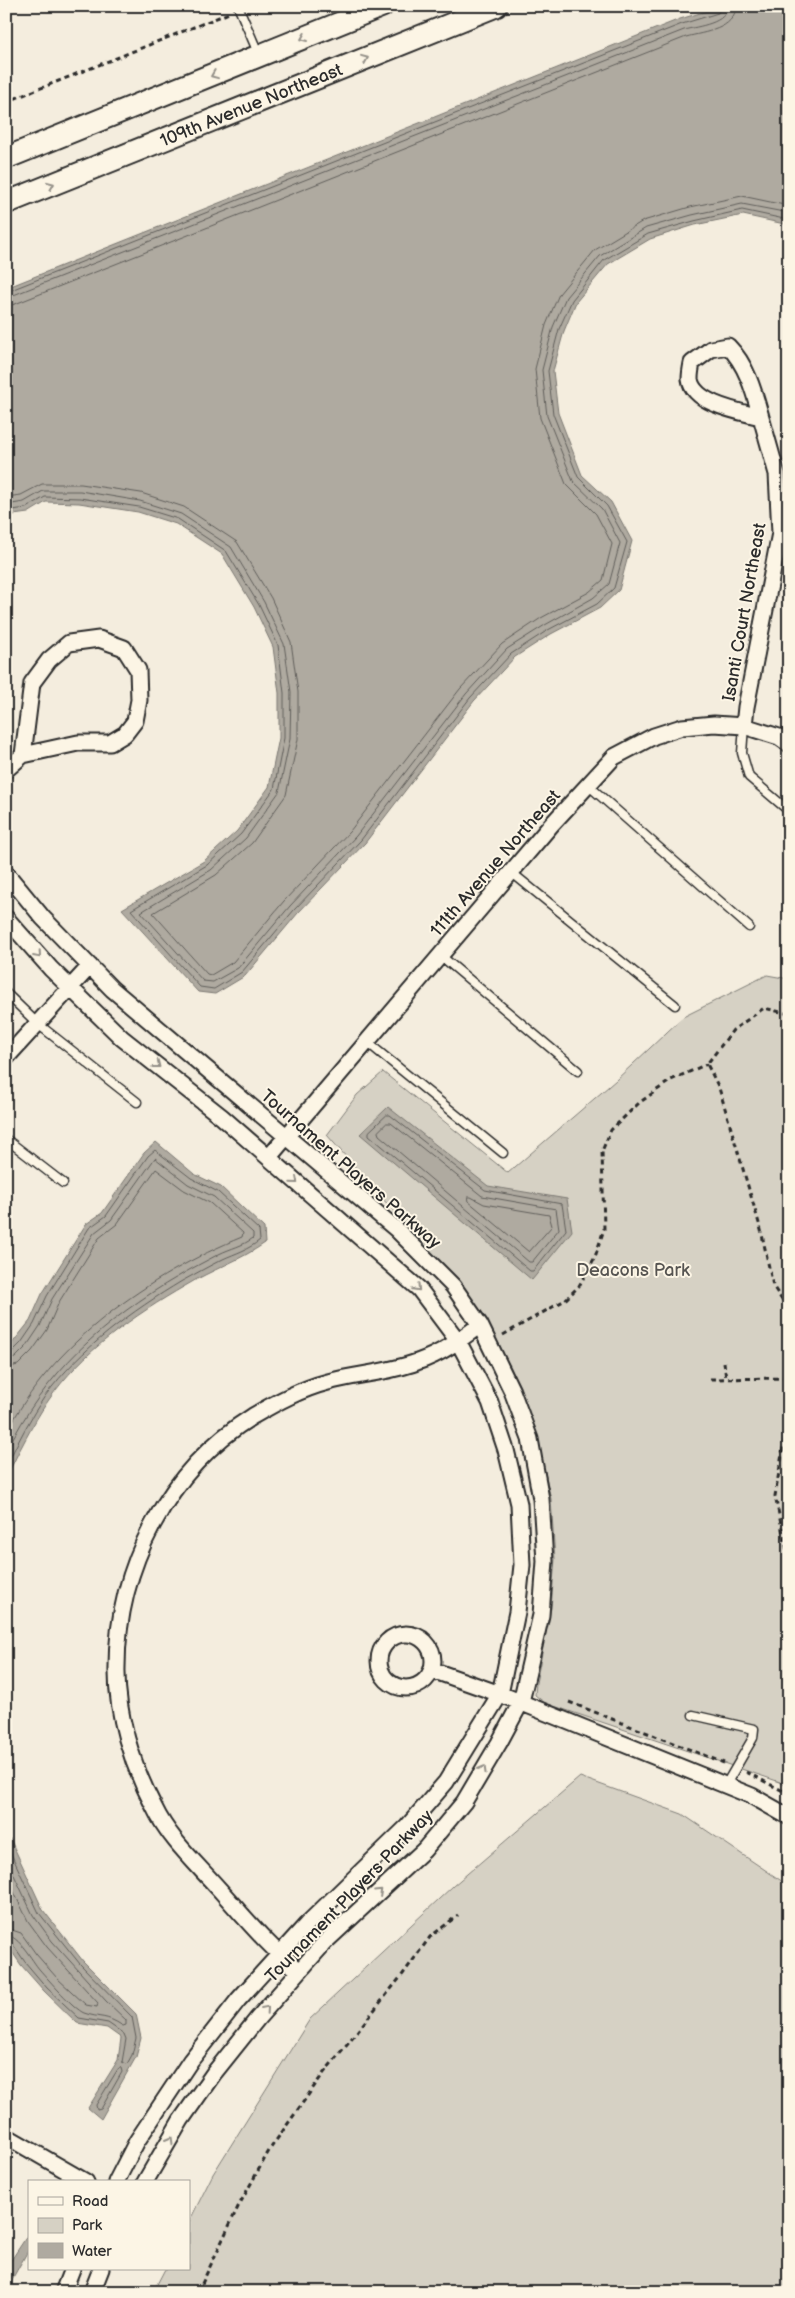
<svg xmlns="http://www.w3.org/2000/svg" width="795" height="2298" viewBox="0 0 795 2298" font-family="'Balsamiq Sans',sans-serif">
	<style>
		.green { fill: #d6d1c4; stroke: #807e78 }
		.water { fill: #afaaa0; stroke: #7a7771 }
		.lines { fill: none; stroke-linecap: round; stroke-linejoin: round }
		.shore { stroke: #605e5a; stroke-width: 1 }
		.lane-casing { stroke: #2b2b2b; stroke-width: 11 }
		.street-casing { stroke: #2b2b2b; stroke-width: 19 }
		.secondary-casing { stroke: #2b2b2b; stroke-width: 25 }
		.path { stroke: #2b2b2b; stroke-width: 3; stroke-dasharray: 5 4; stroke-linecap: butt }
		.lane { stroke: #fcf5e5; stroke-width: 8 }
		.street { stroke: #fcf5e5; stroke-width: 15 }
		.secondary { stroke: #fcf5e5; stroke-width: 21 }
		.oneway { stroke: #949088 }
		.labels { text-anchor: middle; stroke-width: 4; stroke-linejoin: round; paint-order: stroke }
		.street-label { font-size: 18px; fill: #2b2b2b; stroke: #fcf5e5 }
		.park-label { font-size: 18px; fill: #565451; stroke: #fcf5e5 }
	</style>
	<rect width="100%" height="100%" fill="#f4edde"/>
	<filter id="ink" filterUnits="userSpaceOnUse"><feTurbulence type="fractalNoise" baseFrequency=".02" numOctaves="2"/><feDisplacementMap in="SourceGraphic" scale="10" xChannelSelector="R" yChannelSelector="G"/><feConvolveMatrix kernelMatrix="1 2 1 2 8 2 1 2 1" color-interpolation-filters="sRGB"/></filter>
	<g filter="url(#ink)">
		<path class="green" d="M767,975L789,979V1788L780,1782L545,1703L535,1695L536,1683L551,1608L555,1559L551,1499L535,1428L511,1368L486,1323L445,1270L327,1135L357,1095L383,1072L508,1173L616,1080L683,1017Z
			M580,1777L682,1814L789,1886V2292H153L165,2269H189V2222L213,2174L310,2019L453,1886Z"/>
		<path class="water" d="M724,6L789,8V225L743,215L695,225L650,239L608,264L576,302L564,331L553,371L558,413L582,475L611,502L632,541L619,590L600,608L551,634L515,657L474,701L365,843L298,913L245,976L215,994L198,992L122,909L204,861L237,831L269,787L279,738V693L273,647L254,607L222,554L176,524L138,512L79,503L46,502L28,513L6,516V288L680,19Z
			M388,1107L488,1186L567,1199L572,1231L532,1280L360,1134Z
			M156,1142L194,1174L221,1187L264,1228L265,1243C241,1260 211,1270 185,1286C135,1315 81,1352 48,1401C32,1425 19,1451 6,1478V1351L30,1321L42,1294L86,1224L102,1213L144,1153Z
			M6,1830L43,1910L83,1961L136,2014L141,2038L136,2057L101,2119L88,2108L118,2060L121,2038L107,2028L77,2023L44,1991L21,1965L6,1943Z
			M29,2233V2249L6,2290V2268Z"/>
		<g class="lines">
			<path class="shore" d="M6,292L682,24L718,13L722,6
				M6,298L684,30C698,26 727,24 728,6
				M6,306L15,304L686,37C704,32 735,30 736,6
				M6,497L21,495L42,484H81L141,493L184,507L237,542L271,598L291,642L298,692V739L286,795L252,843L216,875L153,913L207,974L211,975L233,962L284,901L350,831L460,689L502,644L541,618L589,592L603,580L612,544L596,514L566,484L540,418L535,369L546,325L559,294L595,250L643,221L690,207L742,196L789,206
				M6,505L24,502L43,491H80L140,501L181,514L231,547L264,602L284,644L291,692L290,739L279,792L246,838L211,870L141,912L203,981L213,982L238,968L290,906L356,836L466,694L507,649L545,625L593,598L609,584L620,543L602,509L573,481L547,416L542,370L553,327L566,297L600,256L646,228L692,215L742,204L789,213
				M6,511L26,508L45,497L80,498L139,507L178,519L226,551L259,605L278,645L284,693V738L274,789L241,834L207,865L131,910L200,987L214,989L242,972L294,910L361,840L470,698L511,654L548,630L597,604L614,588L627,542L607,506L578,477L553,414L548,371L559,329L572,300L604,260L648,234L694,221L742,210L789,220
				M387,1115H390L485,1190L562,1204L566,1230L533,1271H530L369,1135V1132Z
				M387,1123H391L482,1196L556,1209L559,1229L532,1262H529L379,1135L378,1132Z
				M468,1197H471L484,1204L549,1215L552,1226L529,1252L468,1201Z
				M6,1354L11,1353L21,1343L34,1324L47,1296L89,1228L106,1216L148,1156L155,1150L191,1178L218,1192L259,1230L260,1240C248,1250 236,1253 223,1259C209,1266 195,1274 182,1281C132,1311 81,1348 45,1396C30,1418 18,1442 6,1466
				M6,1360L15,1358L26,1347L40,1326L52,1299L94,1233L111,1220L155,1158L188,1184L214,1197L253,1233V1238C243,1246 231,1248 219,1254C206,1261 192,1268 179,1276C105,1319 44,1373 6,1452
				M6,1368L18,1365L32,1351L47,1330L59,1302L99,1238L117,1224L156,1169L184,1190L210,1203L243,1233L242,1237C151,1274 50,1344 6,1434
				M6,1843L39,1913L80,1964L132,2017L136,2038L132,2055L127,2064L122,2062L126,2039L124,2034L108,2023L79,2018L47,1988L25,1962L12,1943L6,1942
				M6,1858L33,1915L52,1941L106,2001L126,2020V2025L123,2026C105,2014 101,2019 84,2013C74,2009 48,1979 40,1970C31,1960 20,1936 6,1935
				M6,1876L28,1921L47,1947L98,2003L97,2007L86,2005L57,1978L36,1954L21,1933L6,1928
				M121,2068L122,2072L101,2109L97,2110L96,2105L118,2069Z"/>
			<defs>
				<path id="lane" d="M238,6L259,55
					M779,542L789,544
					M744,726L742,753L749,777L789,811
					M588,785L749,927
					M511,872L675,1005
					M440,955L578,1071
					M6,993L38,1024L137,1102
					M367,1042L503,1153
					M6,1139L63,1183
					M693,1715L754,1729L753,1738L725,1786"/>
				<path id="street" d="M728,346C747,365 754,392 761,417C741,412 693,404 690,379C690,374 691,368 692,363L711,349Z
					M99,639L124,648L138,670L139,700L135,721L125,734L110,743H78L23,755L32,683L49,660L69,643Z
					M744,726L746,707L780,533L777,474L761,417
					M6,770L23,755
					M6,873L43,918L112,989L396,1229L453,1286L480,1325L512,1391L530,1439L541,1499L545,1561L541,1615L521,1702L499,1743L464,1802L424,1850L325,1942L258,2018L214,2073L181,2120L145,2182
					M6,918L51,969L122,1038L222,1117L419,1289L458,1341L490,1402L506,1450L519,1504L522,1565L517,1612L500,1694L446,1782L407,1827L307,1924L238,2000L191,2060L137,2141L116,2182
					M6,1058L90,966
					M269,1157L552,824L614,757L654,736L682,727L714,724L744,726L779,737L789,744
					M379 1661a27 27 0 1 1 54 0a27 27 0 1 1-54 0Z
					M432,1670L500,1694L752,1796L789,1817
					M299,1971C269,1947 245,1918 219,1889C196,1863 169,1839 154,1807C132,1765 116,1714 117,1667C117,1567 168,1469 253,1416C277,1402 301,1389 328,1382C357,1374 388,1373 417,1362C441,1354 460,1340 480,1325
					M6,2136L86,2182
					M63,2292L72,2269
					M92,2292L101,2269"/>
				<path id="secondary" d="M6,158L382,6
					M6,203L496,6"/>
			</defs>
			<use href="#lane" class="lane-casing"/>
			<use href="#street" class="street-casing"/>
			<use href="#secondary" class="secondary-casing"/>
			<path class="path" d="M6,102L229,13
				M789,1014L764,1008L733,1030L707,1064L719,1088L761,1230L773,1286L789,1311
				M503,1335L565,1300L579,1286L595,1257L604,1229L602,1151L611,1130L639,1103L671,1080L707,1064
				M724,1362L726,1379
				M710,1379L789,1378
				M789,1412L775,1496L789,1561
				M569,1702L724,1763
				M746,1772L789,1794
				M198,2292L238,2207L270,2149L323,2074L403,1974L430,1937L458,1915"/>
			<use href="#lane" class="lane"/>
			<use href="#street" class="street"/>
			<use href="#secondary" class="secondary"/>
		</g>
		<defs><path id="oneway-chevron" d="M-2-3.5L2.5 0L-2 3.5" fill="none" stroke-width="1.6" stroke-linecap="round" stroke-linejoin="round" transform="scale(1.25)"/></defs>
		<g class="oneway">
			<use href="#oneway-chevron" transform="translate(304 38) rotate(157)"/>
			<use href="#oneway-chevron" transform="translate(365 59) rotate(-22)"/>
			<use href="#oneway-chevron" transform="translate(214 75) rotate(158)"/>
			<use href="#oneway-chevron" transform="translate(51 185) rotate(-22)"/>
			<use href="#oneway-chevron" transform="translate(38 955) rotate(49)"/>
			<use href="#oneway-chevron" transform="translate(157 1065) rotate(38)"/>
			<use href="#oneway-chevron" transform="translate(295 1181) rotate(41)"/>
			<use href="#oneway-chevron" transform="translate(417 1288) rotate(46)"/>
			<use href="#oneway-chevron" transform="translate(483 1769) rotate(-60)"/>
			<use href="#oneway-chevron" transform="translate(379 1892) rotate(-43)"/>
			<use href="#oneway-chevron" transform="translate(266 2009) rotate(-49)"/>
			<use href="#oneway-chevron" transform="translate(170 2140) rotate(-60)"/>
		</g>
	</g>
	<g class="labels">
		<g class="street-label">
			<text transform="translate(251 105) rotate(-22)" y="6">109th Avenue Northeast</text>
			<text transform="translate(744 612) rotate(-80)" y="6">Isanti Court Northeast</text>
			<text transform="translate(495 863) rotate(-49)" y="6">111th Avenue Northeast</text>
			<text transform="translate(351 1169) rotate(41)" y="6">Tournament Players Parkway</text>
			<text transform="translate(349 1896) rotate(-46)" y="6">Tournament Players Parkway</text>
		</g>
		<g class="park-label">
			<text x="633" y="1276">Deacons Park</text>
		</g>
	</g>
	<rect width="795" height="2298" fill="none" stroke="#fcf5e5" stroke-width="25"/>
	<rect x="12" y="12" width="770" height="2273" fill="none" stroke="#2b2b2b" stroke-width="2" filter="url(#ink)"/>
	<rect x="28" y="2180" width="162" height="90" fill="#fcf5e5" stroke="#a8a49b"/>
	<rect x="38" y="2197" width="25" height="8" fill="#fcf5e5" stroke="#a8a49b"/>
	<text x="72" y="2206" font-size="15" fill="#2b2b2b">Road</text>
	<rect x="38" y="2218" width="25" height="15" fill="#d6d1c4" stroke="#a8a49b"/>
	<text x="72" y="2230" font-size="15" fill="#2b2b2b">Park</text>
	<rect x="38" y="2243" width="25" height="15" fill="#afaaa0" stroke="#a8a49b"/>
	<text x="72" y="2256" font-size="15" fill="#2b2b2b">Water</text>
</svg>
